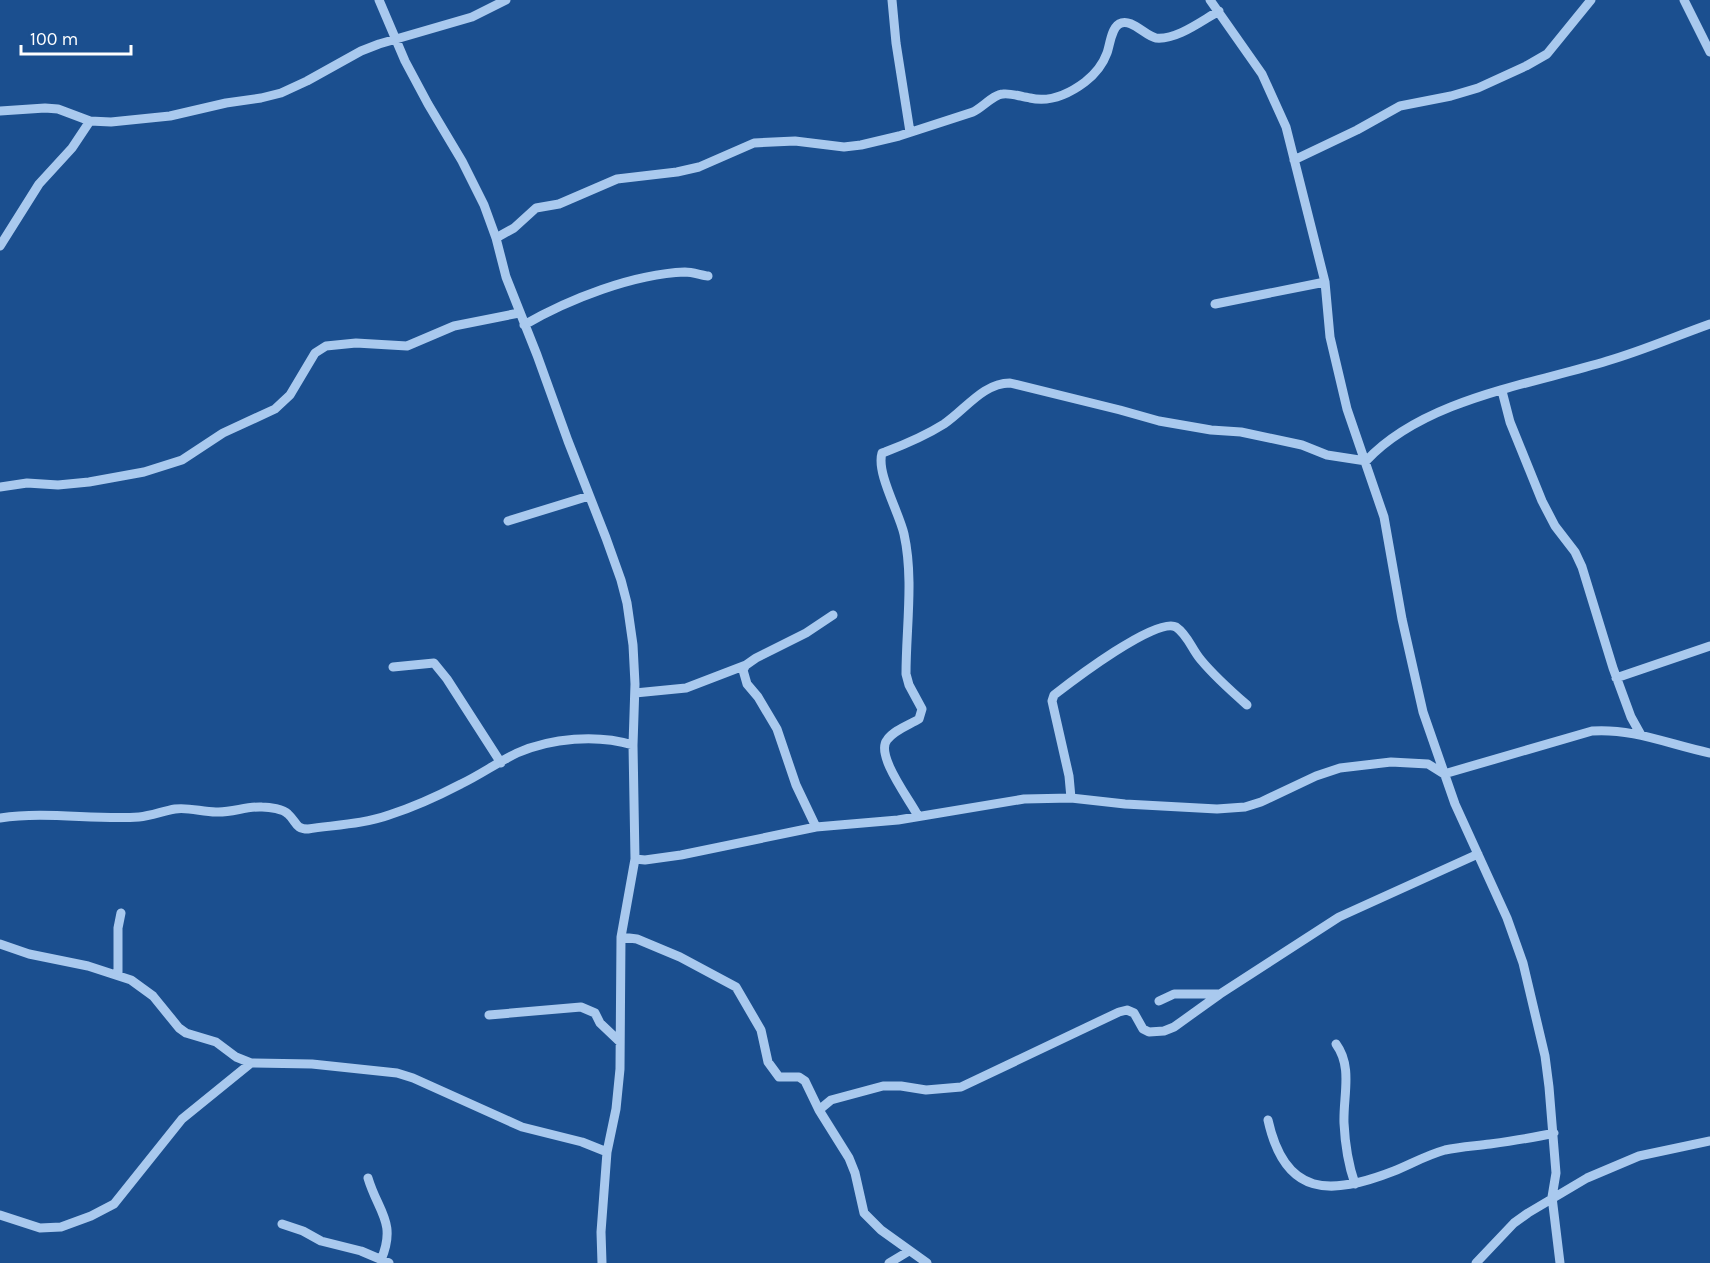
<svg xmlns="http://www.w3.org/2000/svg" width="1710" height="1263" viewBox="0 0 1710 1263" font-family="Karla,sans-serif">
	<style>
		.lines { fill: none; stroke-linecap: round; stroke-linejoin: round }
		.minor { stroke: #a9c9ee; stroke-width: 9 }
	</style>
	<rect width="100%" height="100%" fill="#1b4f8f"/>
	<g class="lines">
		<path class="minor" d="M379,0L405,61L428,104L462,161L484,205L496,238L506,277L537,355L568,441L606,538L621,580L627,603L633,645L635,684L633,745L635,859L621,937L620,1069L616,1109L607,1152L601,1232L602,1263
			M892,0L896,43L910,132
			M1210,0L1262,74L1286,127L1325,282L1330,337L1347,409L1384,517L1402,619L1423,712L1455,804L1507,918L1523,963L1545,1056L1549,1087L1556,1173L1552,1197L1560,1263
			M1684,0L1710,52
			M0,111L45,108L58,109L90,121L111,122L170,116L226,103L261,98L281,93L307,81L361,51L379,44L472,17L506,0
			M1294,160L1357,130L1400,106L1451,96L1478,88L1526,66L1547,54L1591,0
			M496,238L514,228L536,208L559,204L617,179L677,172L699,167L754,143L795,141L844,147L861,145L899,136L973,112C982,108 994,94 1003,94C1012,93 1022,97 1030,98C1051,103 1069,94 1085,82C1094,75 1103,64 1107,53C1110,45 1111,29 1119,24C1131,17 1145,36 1156,38C1177,40 1201,21 1219,11
			M0,246L39,184L72,148L90,121
			M1215,304L1325,282
			M524,325C569,299 633,274 685,272C692,272 701,275 708,276
			M1502,391L1510,422L1542,501L1555,526L1575,552L1582,567L1613,668L1631,717L1641,735
			M0,487L27,483L58,485L89,482L144,472L182,460L223,433L275,409L290,395L315,353L326,346L356,343L407,346L454,326L519,313
			M508,521L589,496
			M393,667L434,663L447,679L501,763
			M1616,678L1710,646
			M635,693L686,688L746,665
			M1071,798L1069,776L1052,701L1054,695C1072,681 1157,616 1176,627C1188,635 1192,650 1201,660C1215,677 1231,691 1247,705
			M918,816C910,800 875,755 887,740C894,730 909,725 919,719L922,709L909,685L906,674C906,628 914,579 904,534C899,512 876,473 882,453L885,452C906,444 925,436 944,424C965,410 983,383 1010,383L1120,410L1159,421L1211,430L1241,432L1302,445L1327,455L1366,461C1424,399 1529,385 1607,361C1642,351 1676,336 1710,324
			M0,818C46,811 93,820 139,817C151,816 163,811 175,809C189,807 202,812 216,812C231,813 247,806 262,807C270,807 283,809 288,814C297,822 295,829 308,829C335,825 364,824 389,815C414,807 438,796 461,784C480,775 498,762 517,753C551,738 597,734 633,745
			M816,827L796,785L777,729L758,697L747,684L743,670L746,665L756,658L806,633L833,615
			M635,859L645,860L681,855L816,827L898,820L1024,799L1071,798L1125,804L1217,809L1245,807L1261,802L1316,776L1340,768L1391,762L1428,764L1444,774L1592,731C1633,728 1671,745 1710,753
			M621,937L637,939L680,957L736,987L761,1030L768,1062L779,1077H799L805,1081L819,1110L849,1158L855,1173L864,1213L881,1230L927,1263
			M0,944L29,954L88,966L131,980L153,996L179,1028L186,1033L216,1042L236,1057L251,1063L312,1064L397,1073L413,1078L522,1127L582,1142L607,1152
			M118,974V928L121,913
			M1159,1001L1174,994H1220
			M489,1015L581,1007L595,1013L600,1023L620,1042
			M1336,1044C1353,1067 1343,1096 1344,1123C1345,1144 1348,1164 1355,1184
			M819,1110L831,1100L883,1086H901L926,1090L961,1087L1119,1012L1127,1010L1134,1013L1143,1029L1149,1032L1164,1031L1174,1027L1220,994L1339,917L1478,854
			M1268,1120C1285,1197 1330,1196 1394,1171C1411,1164 1427,1155 1445,1150C1459,1147 1475,1146 1490,1144C1512,1141 1533,1138 1554,1133
			M368,1178C378,1212 397,1222 381,1260
			M0,1215L40,1228L61,1227L91,1216L114,1204L182,1119L251,1063
			M282,1224L303,1231L321,1241L361,1251L389,1263
			M889,1263L909,1251
			M1476,1263L1514,1223L1528,1213L1587,1178L1639,1156L1710,1141"/>
	</g>
	<path d="M21 45v9h110v-9" fill="none" stroke="#ffffff" stroke-width="3"/>
	<text x="30" y="45" font-size="18" fill="#ffffff" stroke="#1b4f8f" stroke-width="4.5" paint-order="stroke">100 m</text>
</svg>
